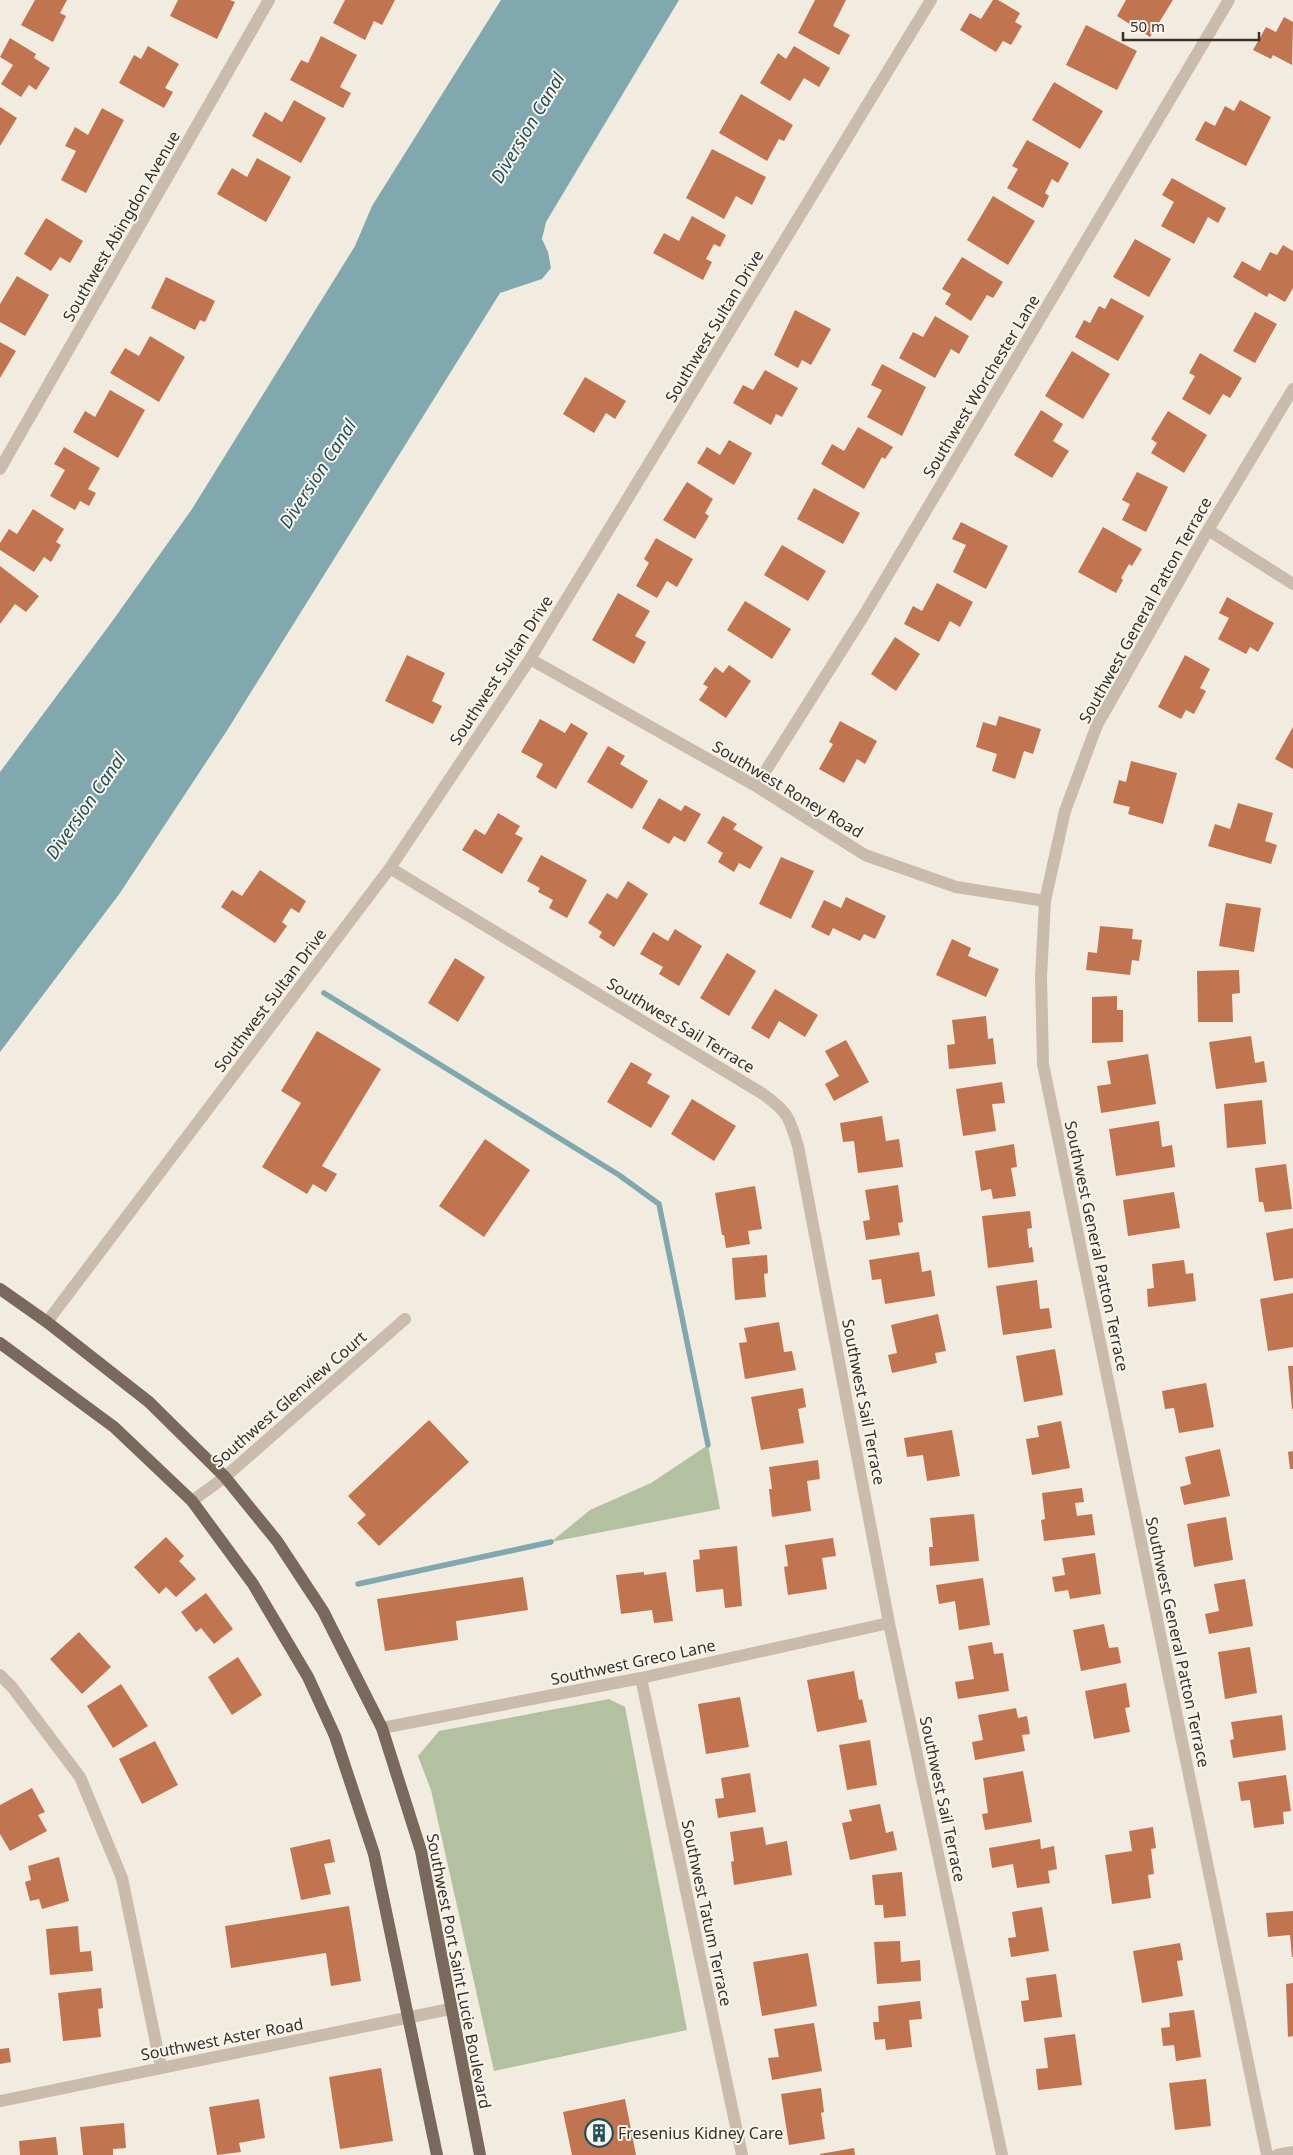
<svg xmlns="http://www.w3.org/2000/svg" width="1293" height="2155" viewBox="0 0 1293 2155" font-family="'Noto Sans',sans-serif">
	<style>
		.green { fill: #b3c1a0 }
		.water { fill: #80a8ae }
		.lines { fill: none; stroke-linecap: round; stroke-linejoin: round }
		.stream { stroke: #80a8ae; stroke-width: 5.5 }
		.building { fill: #c07550 }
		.minor { stroke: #cabcac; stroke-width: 12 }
		.major { stroke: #79695d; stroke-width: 12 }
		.labels { text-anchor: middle; stroke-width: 4; stroke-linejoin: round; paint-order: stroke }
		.street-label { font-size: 16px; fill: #38302b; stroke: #faf5ec }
		.poi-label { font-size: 16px; fill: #38302b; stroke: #faf5ec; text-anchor: start }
		.water-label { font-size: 18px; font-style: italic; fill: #225058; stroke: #faf5ec }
	</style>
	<rect width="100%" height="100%" fill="#f2ebe0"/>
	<path class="green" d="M708,1445L720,1509L551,1542L590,1510L651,1483Z
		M609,1699L625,1707L687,2030L494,2071L431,1790L418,1756L439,1731Z"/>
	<path class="water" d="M501,0H679L546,222L542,239L548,252L551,268L542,279L500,293L228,729L120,893L0,1052V772L111,623L192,509L355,246L372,206Z"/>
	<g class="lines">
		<path class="stream" d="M324,993L619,1175L659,1204L708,1445
			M358,1584L551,1542"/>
	</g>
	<path class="building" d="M35,0H67L60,13L66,16L53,42L21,25Z
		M178,0H230L235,2L217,39L170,16Z
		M345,0H395L382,25L374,21L365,40L333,23Z
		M815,0H846L833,26L850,35L839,55L798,33Z
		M993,0H998L1020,13L1015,22L1022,26L1011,45L1003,41L996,52L960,30L970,13L981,19Z
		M1126,0H1173L1150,37L1117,16Z
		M1284,17L1293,22L1292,65L1273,55L1271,59L1253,50L1266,27L1276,32Z
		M1086,25L1137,51L1117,90L1066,65Z
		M321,36L357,55L340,87L351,93L343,108L290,80L301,60L308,63Z
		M10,38L36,54L34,58L50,68L36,90L29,85L21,97L1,84L13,65L0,57Z
		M148,46L179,64L165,88L173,92L164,108L119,83L134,55L141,59Z
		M794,46L830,68L819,87L804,78L790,101L760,83L778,53L786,59Z
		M1054,82L1103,111L1080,149L1032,120Z
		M741,94L793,125L784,141L779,139L767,161L719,133Z
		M294,100L326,118L301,163L252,136L265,112L282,122Z
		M1240,100L1271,117L1246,166L1195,140L1205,121L1215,126L1225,106L1234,111Z
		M0,107L17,118L0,146Z
		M102,108L124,120L86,193L61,180L76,151L65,146L75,127L88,135Z
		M1027,140L1069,163L1058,183L1052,179L1045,193L1049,196L1043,208L1007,188L1018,169L1012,166Z
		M712,149L766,177L752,205L736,196L724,219L686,198Z
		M257,158L291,177L266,222L217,194L232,168L247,177Z
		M1172,178L1226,208L1218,223L1208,217L1194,244L1161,226L1174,202L1162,195Z
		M993,196L1035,221L1008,265L967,240Z
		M692,216L726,235L720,247L714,244L706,259L712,262L703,280L653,253L664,233L679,241Z
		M46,218L83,241L70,263L60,257L51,271L24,254Z
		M1135,239L1171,259L1149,297L1113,277Z
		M1283,245L1293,251V288L1285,302L1269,293L1267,297L1233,277L1242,261L1260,271L1270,252L1277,255Z
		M962,257L1003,282L993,298L987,295L971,321L945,304L951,294L942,289Z
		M17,276L49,295L25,336L0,322V304Z
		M166,277L215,301L205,322L200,320L195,330L151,308Z
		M1111,298L1144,316L1118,361L1075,337L1084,320L1090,323L1099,306L1105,309Z
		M795,310L831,329L811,365L802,360L798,368L774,355Z
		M1255,312L1277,324L1255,363L1233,351Z
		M935,316L969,336L959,354L951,349L935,378L899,358L913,332L923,337Z
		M150,336L185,357L159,402L110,373L125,348L139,356Z
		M0,342L16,351L0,378Z
		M1072,351L1110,374L1083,419L1045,396Z
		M1200,353L1242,378L1230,398L1223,394L1210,415L1182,399L1195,376L1189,373Z
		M882,364L926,387L902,436L867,417L882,390L871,385Z
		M765,370L798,388L782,417L776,414L771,425L733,403L743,385L753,390Z
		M585,377L626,401L615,419L606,413L594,433L563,414Z
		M110,390L145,410L118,458L73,432L85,411L95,417Z
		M1041,410L1063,424L1053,441L1069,451L1052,478L1014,455Z
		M1168,411L1207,435L1184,473L1151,453L1157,443L1151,439Z
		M858,427L893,447L885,459L882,457L864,489L821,464L832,444L844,451Z
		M729,440L752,453L734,485L697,463L707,447L720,455Z
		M64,447L100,468L88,489L96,493L89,506L80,501L75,510L50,496L65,470L54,464Z
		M1137,472L1168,487L1146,532L1122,520L1130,504L1122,500Z
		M687,482L713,499L705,513L709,516L695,539L663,520Z
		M814,488L860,513L843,544L797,519Z
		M33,509L64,529L56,542L61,545L51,562L44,557L34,572L0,550V543L9,529L17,534Z
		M961,522L1008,546L986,589L953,572L966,545L952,539Z
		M1103,527L1142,549L1132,566L1129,564L1121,578L1123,580L1116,593L1078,572Z
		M656,538L693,559L677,587L667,581L657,598L636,586L649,563L644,559Z
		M782,545L826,571L808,601L764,575Z
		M0,566L39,596L26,612L15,604L0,624Z
		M937,583L973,602L960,627L950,621L939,642L904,624L913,606L922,611Z
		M618,593L650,611L635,636L646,642L634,664L592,640Z
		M1227,597L1274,623L1258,652L1250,647L1246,654L1218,639L1229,618L1219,613Z
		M745,601L791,629L772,659L727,630Z
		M895,637L920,654L896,691L871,674Z
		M407,655L445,673L432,701L442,706L433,724L385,701Z
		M1185,655L1210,669L1200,688L1206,691L1194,714L1186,710L1181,719L1158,707Z
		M729,665L751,681L726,718L699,700L708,687L703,684L715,667L723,673Z
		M999,716L1041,729L1033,754L1024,751L1015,779L992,771L997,754L976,747L983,722L996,726Z
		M540,719L565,733L571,723L588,733L556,789L536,777L543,764L521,752Z
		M840,721L877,741L865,764L857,759L844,783L819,769L833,744L829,742Z
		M1293,727V769L1275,759Z
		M608,746L625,756L620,764L648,781L632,809L587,782Z
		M1131,761L1177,773L1163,824L1128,814L1130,807L1113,803L1119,780L1126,782Z
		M659,798L681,811L685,805L701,814L685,842L674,836L669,844L642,828Z
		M1238,803L1273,813L1265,841L1277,845L1271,864L1208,846L1215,824L1230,829Z
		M498,813L520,826L515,834L523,838L502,874L462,850L475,829L485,835Z
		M723,816L737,824L733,829L763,847L750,869L739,863L734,872L718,862L723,853L707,843Z
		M541,855L587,880L567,918L549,908L553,900L538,892L540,888L527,881Z
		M781,857L814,871L791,919L759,904Z
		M260,870L306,901L299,913L291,908L282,922L287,926L275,943L221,907L232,890L242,896Z
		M628,881L648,894L614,947L599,937L602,932L588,923L607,893L617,899Z
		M846,897L886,916L875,939L864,934L860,941L833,928L829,936L811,927L824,900L841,908Z
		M1226,903L1261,908L1254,952L1219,946Z
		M1100,926L1133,929L1132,939L1142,940L1139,961L1132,960L1130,975L1086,970L1088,952L1097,953Z
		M675,929L702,946L679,986L659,974L663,967L640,954L653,932L668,941Z
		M952,939L971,948L968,956L999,969L986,997L936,975Z
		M727,953L756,971L729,1016L700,998Z
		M455,958L485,977L458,1022L428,1003Z
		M1239,970L1240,993L1232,994L1233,1022H1198L1197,971Z
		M775,989L818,1015L805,1037L779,1021L769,1039L751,1028Z
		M1117,996V1010H1123V1042L1092,1043V997Z
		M986,1016L988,1039L993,1038L996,1064L949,1069L947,1045L955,1044L952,1020Z
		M317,1031L381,1069L322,1166L337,1174L326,1192L313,1184L307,1194L262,1167L301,1103L281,1091Z
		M1251,1036L1255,1063L1264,1061L1267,1082L1216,1089L1209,1042Z
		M846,1040L869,1082L834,1101L825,1084L839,1076L825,1051Z
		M1148,1054L1156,1104L1101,1113L1097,1086L1111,1084L1107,1061Z
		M631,1062L652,1074L647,1083L670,1096L651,1128L607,1102Z
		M1002,1082L1005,1103L992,1104L996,1131L963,1136L956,1089Z
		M692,1099L736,1126L714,1161L671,1134Z
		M1262,1100L1266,1144L1227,1148L1224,1104Z
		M882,1116L886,1141L899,1139L903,1167L858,1173L854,1141L843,1142L840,1123Z
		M1159,1121L1162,1147L1172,1145L1175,1167L1116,1176L1109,1129Z
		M485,1139L530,1170L484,1237L439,1206Z
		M1014,1144L1017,1167L1011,1168L1016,1196L993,1199L991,1189L981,1191L975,1151Z
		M1286,1164L1292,1209L1265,1212L1263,1202H1259L1255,1168Z
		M898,1185L903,1222L898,1223L900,1235L866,1240L863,1221L870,1220L865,1190Z
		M755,1186L762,1229L748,1231L750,1244L726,1248L724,1235H722L715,1193Z
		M1174,1192L1180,1228L1128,1236L1123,1200Z
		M1030,1211L1032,1228L1027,1229L1029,1248L1032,1247L1034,1262L988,1268L982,1216Z
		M1293,1228V1278L1274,1281L1266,1233Z
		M919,1252L922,1272L931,1270L935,1296L885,1304L881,1279L872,1280L869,1260Z
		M767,1255L768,1273L764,1274L766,1297L735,1300L732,1258Z
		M1184,1260L1186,1274L1193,1273L1196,1301L1148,1307L1147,1289L1154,1288L1152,1264Z
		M1037,1280L1040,1309L1049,1308L1052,1328L1003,1335L996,1286Z
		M1293,1293V1347L1268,1351L1260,1299Z
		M938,1314L946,1351L935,1353L937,1363L892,1373L888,1355L897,1353L891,1325Z
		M779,1322L784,1352L792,1351L796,1370L745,1379L739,1343L747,1342L744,1328Z
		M1055,1349L1063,1395L1024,1402L1016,1356Z
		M1288,1366H1293V1409H1292Z
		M1206,1383L1214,1427L1179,1433L1174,1408L1165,1409L1162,1391Z
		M803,1388L806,1407L798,1409L804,1443L761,1450L751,1397Z
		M429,1420L469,1462L379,1546L357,1523L366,1515L348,1496Z
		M1061,1421L1070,1468L1032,1475L1026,1439L1039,1437L1037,1426Z
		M952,1430L960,1476L927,1481L923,1455L907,1457L904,1438Z
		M1220,1449L1230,1496L1184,1505L1180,1487L1191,1484L1185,1457Z
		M1293,1451V1469H1290L1288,1452Z
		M818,1460L820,1479L807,1481L811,1511L772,1517L769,1489H772L769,1467Z
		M1082,1488L1084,1502L1075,1503L1077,1516L1092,1514L1095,1535L1044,1541L1041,1520L1045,1519L1042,1493Z
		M974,1514L979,1561L930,1566L929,1547H933L930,1518Z
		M1226,1517L1233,1560L1194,1567L1187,1524Z
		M166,1537L184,1556L179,1561L196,1579L176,1597L166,1587L159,1594L134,1567Z
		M833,1538L836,1556L822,1558L827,1589L788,1595L784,1567L788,1566L785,1545Z
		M737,1546L742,1606L725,1608L723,1589L696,1592L693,1560L700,1559L699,1550Z
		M1095,1553L1101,1594L1070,1599L1068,1590L1055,1592L1052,1577L1065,1575L1062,1558Z
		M644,1572V1575L666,1572L673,1621L654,1623L652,1610L621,1614L616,1575Z
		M523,1577L528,1610L456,1621L458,1640L385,1651L377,1599Z
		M983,1578L990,1625L959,1630L955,1601L939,1604L936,1585Z
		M1245,1579L1253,1626L1209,1634L1205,1614L1219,1611L1214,1584Z
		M206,1593L233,1629L214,1644L201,1628L196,1632L181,1612Z
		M1104,1624L1109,1648L1118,1647L1121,1663L1081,1671L1073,1630Z
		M79,1632L111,1667L82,1694L50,1659Z
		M992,1642L994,1654L1003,1653L1009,1691L958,1699L955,1682L974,1679L968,1646Z
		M1250,1647L1257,1693L1225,1699L1218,1652Z
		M238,1657L262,1695L232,1715L208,1677Z
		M854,1671L859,1700L862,1699L867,1722L817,1732L807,1680Z
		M1126,1683L1130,1707L1125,1708L1130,1732L1094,1739L1085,1691Z
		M121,1684L148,1726L113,1748L87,1706Z
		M740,1697L749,1747L706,1754L698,1704Z
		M1016,1708L1018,1718L1027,1716L1030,1734L1022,1735L1025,1751L975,1760L972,1742L983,1740L978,1715Z
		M1282,1715L1286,1750L1233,1758L1230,1740L1234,1739L1231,1722Z
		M870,1740L877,1785L847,1790L839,1745Z
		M155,1741L178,1785L142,1804L119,1759Z
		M1023,1771L1032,1822L985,1830L982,1814L988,1813L983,1778Z
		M750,1773L756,1812L718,1818L715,1799L724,1798L721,1778Z
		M1286,1775L1291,1811L1283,1812L1284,1824L1254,1828L1250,1800L1241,1801L1238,1782Z
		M32,1788L45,1812L38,1815L47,1831L10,1851L0,1834V1805Z
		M880,1804L886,1833L893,1831L897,1850L850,1860L842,1823L852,1821L849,1810Z
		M763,1827L766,1845L787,1841L792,1875L734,1885L731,1862L734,1861L730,1832Z
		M1153,1827L1156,1848L1151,1849L1154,1874L1148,1875L1151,1898L1112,1904L1105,1855L1132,1851L1129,1831Z
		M330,1839L335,1862L324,1864L331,1894L301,1900L290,1848Z
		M1040,1839L1041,1849L1054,1846L1057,1869L1048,1871L1050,1883L1017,1888L1013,1864L992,1868L989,1848Z
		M59,1857L69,1901L42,1909L39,1899L30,1901L25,1882L31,1880L28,1866Z
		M902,1872L906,1916L884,1918L883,1905H875L872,1875Z
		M349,1906L361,1981L331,1986L326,1953L231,1968L225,1926Z
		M1042,1907L1049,1951L1011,1957L1008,1938L1016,1937L1012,1912Z
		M1293,1911V1957H1292L1290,1935L1268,1937L1266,1913Z
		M78,1926L80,1952L91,1951L93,1971L50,1975L46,1929Z
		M900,1941L901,1962L920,1960L921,1981L877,1984L874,1942Z
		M1180,1943L1183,1960L1177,1961L1183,1996L1142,2003L1133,1951Z
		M808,1953L817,2006L762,2016L753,1962Z
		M1056,1974L1062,2017L1024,2022L1021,2001L1029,2000L1026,1978Z
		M1293,1983V2036L1288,2037L1286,1984Z
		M101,1988L103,2008L98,2009L101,2037L63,2041L58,1993Z
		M920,2001L922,2019L909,2020L912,2047L886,2050L885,2039L875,2040L873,2022H879L878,2006Z
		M1194,2010L1201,2057L1176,2061L1174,2045L1163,2046L1161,2028L1170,2027L1169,2013Z
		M814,2023L822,2071L772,2080L768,2058L779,2057L774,2029Z
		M1075,2034L1082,2085L1038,2090L1036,2069L1048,2068L1044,2038Z
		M9,2048L11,2062L0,2064V2049Z
		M381,2068L393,2141L340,2149L329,2077Z
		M1206,2079L1211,2126L1175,2130L1169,2083Z
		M821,2088L824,2112L821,2113L825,2139L789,2145L781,2094Z
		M259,2099L265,2138L239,2143L241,2152L217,2155L209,2107Z
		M625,2099L636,2155H572L563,2112Z
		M124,2123L126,2148L113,2149V2155H83L80,2127Z
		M56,2137L58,2155H20L19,2141Z
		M854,2148L855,2155H820V2154Z"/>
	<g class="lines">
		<path class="minor" d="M0,469L269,0
			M1208,530L1293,584
			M530,659L756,786L865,855L956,887L1045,901
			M756,786L864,615L1229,0
			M390,868L763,1094C788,1112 789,1117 798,1146L889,1623L1002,2155
			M47,1322L390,868L530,659L931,0
			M192,1501L225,1477L405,1319
			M0,1675L12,1687L80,1777L122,1878L161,2067
			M641,1678L742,2155
			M382,1728L641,1678L889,1623
			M0,2101L450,2009
			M1267,2155L1043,1064L1041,977L1045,901L1065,811L1097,725L1208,530L1293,389
			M1277,2155L1293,2152"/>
		<path class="major" d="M0,1289L47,1322L149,1402L225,1477L277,1541L323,1611L382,1728L421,1851L480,2155
			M0,1343L114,1427L192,1501L253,1584L308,1677L335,1736L374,1854L437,2155"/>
	</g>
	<defs>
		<symbol id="building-ring" viewBox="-11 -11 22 22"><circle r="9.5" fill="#faf5ec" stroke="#225058" stroke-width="1.5"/><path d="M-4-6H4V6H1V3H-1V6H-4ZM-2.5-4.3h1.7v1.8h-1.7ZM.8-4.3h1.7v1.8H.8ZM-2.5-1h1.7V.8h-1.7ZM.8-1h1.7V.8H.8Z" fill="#225058"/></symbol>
	</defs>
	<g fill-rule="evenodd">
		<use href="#building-ring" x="583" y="2117" width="32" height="32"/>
	</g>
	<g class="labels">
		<g class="street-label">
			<text transform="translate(121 226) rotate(-60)" y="6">Southwest Abingdon Avenue</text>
			<text transform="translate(714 326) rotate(-59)" y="6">Southwest Sultan Drive</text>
			<text transform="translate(981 386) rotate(-59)" y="6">Southwest Worchester Lane</text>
			<text transform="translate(1145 610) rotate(-61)" y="6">Southwest General Patton Terrace</text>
			<text transform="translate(501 670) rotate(-57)" y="6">Southwest Sultan Drive</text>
			<text transform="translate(788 789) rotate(31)" y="6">Southwest Roney Road</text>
			<text transform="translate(270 1000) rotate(-53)" y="6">Southwest Sultan Drive</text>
			<text transform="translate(681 1025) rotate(31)" y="6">Southwest Sail Terrace</text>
			<text transform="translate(1097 1246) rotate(78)" y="6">Southwest General Patton Terrace</text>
			<text transform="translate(289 1399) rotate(-41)" y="6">Southwest Glenview Court</text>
			<text transform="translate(864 1402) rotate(79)" y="6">Southwest Sail Terrace</text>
			<text transform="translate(1178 1642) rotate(78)" y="6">Southwest General Patton Terrace</text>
			<text transform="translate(633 1662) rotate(-12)" y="6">Southwest Greco Lane</text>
			<text transform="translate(943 1799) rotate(78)" y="6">Southwest Sail Terrace</text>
			<text transform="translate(707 1913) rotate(78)" y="6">Southwest Tatum Terrace</text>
			<text transform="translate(459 1971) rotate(79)" y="6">Southwest Port Saint Lucie Boulevard</text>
			<text transform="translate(222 2039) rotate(-11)" y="6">Southwest Aster Road</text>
		</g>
		<g class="poi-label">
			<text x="618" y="2139">Fresenius Kidney Care</text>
		</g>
		<g class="water-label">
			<text transform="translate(528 128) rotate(-59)" y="6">Diversion Canal</text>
			<text transform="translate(318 474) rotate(-57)" y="6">Diversion Canal</text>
			<text transform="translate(86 806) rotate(-55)" y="6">Diversion Canal</text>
		</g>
	</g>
	<path d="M1123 32v8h136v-8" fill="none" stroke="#38302b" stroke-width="2.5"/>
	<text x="1130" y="32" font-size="15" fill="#38302b" stroke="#faf5ec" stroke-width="4" paint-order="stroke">50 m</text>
</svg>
